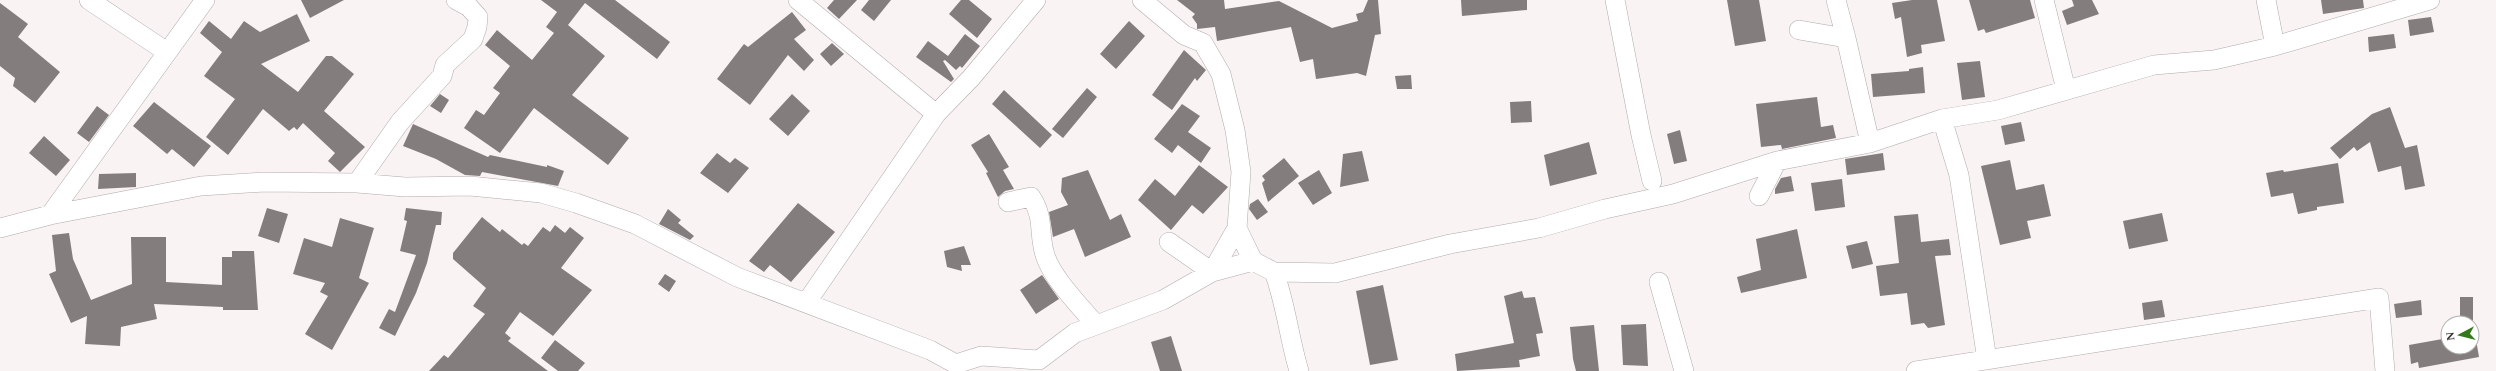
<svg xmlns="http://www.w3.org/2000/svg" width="2496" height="371" viewBox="0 0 2496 371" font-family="Spectral,serif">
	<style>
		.building { fill: #847d7e }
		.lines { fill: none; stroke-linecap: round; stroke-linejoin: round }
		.street-casing { stroke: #b1aaab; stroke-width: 20 }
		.street { stroke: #fff; stroke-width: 19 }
	</style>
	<rect width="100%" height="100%" fill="#faf3f4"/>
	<path class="building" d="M301,0H344L310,18Z
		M541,0H615L670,42L657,59L585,3L568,25L605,56L572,95L629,138L608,165L534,108L500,153L464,128L476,110L484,115L500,93L493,88L510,66L485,45L497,30L532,60L554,33L546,27L557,12Z
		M834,0H857L839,19L827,8Z
		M869,0H891L874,21L861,10Z
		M961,0H969L992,19L977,38L949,14Z
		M1177,0H1224L1225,9L1279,1L1332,28L1358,21L1356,14L1363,12L1368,0H1378L1381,34L1375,35L1366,76L1357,73L1316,79L1313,59L1300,62L1291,27L1217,41L1215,27L1197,29V24L1192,17L1195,14Z
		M1461,0H1527V10L1462,16Z
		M1727,0H1759L1766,41L1735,46Z
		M1912,0H1937L1945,41L1921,45L1922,53L1907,57L1901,17L1895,19L1892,3Z
		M1969,0H2030L2035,18L1986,33L1984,29L1978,31Z
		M2072,0H2092L2099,14L2067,25L2062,11L2074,6Z
		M2321,0H2363L2364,8L2323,14Z
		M0,3L28,24L18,37L60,72L35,103L13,86L15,78L0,66Z
		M792,12L806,30L794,39L814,60L804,71L788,55L750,105L717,79L744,44L748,47Z
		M297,14L310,41L261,64L298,92L326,56H332L354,74L324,111L365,147L340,172L328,161L335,153L303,123L297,130L294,127L289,131L263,109L228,155L206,137L235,99L204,76L222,52L200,33L209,21L231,39L244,21L260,32Z
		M2431,17L2434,32L2410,36L2408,20Z
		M1129,21L1145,36L1116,69L1100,54Z
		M965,34L980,46L962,68L960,66L956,70L945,60L943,61L954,79L951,82L916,57L928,41L948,56Z
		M2394,34L2396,48L2369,52L2368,37Z
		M832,43L844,54L831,66L820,54Z
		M1184,50L1206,70L1197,81L1195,78L1172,110L1152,95Z
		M1980,61L1985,97L1962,100L1957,63Z
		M1923,67L1925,93L1873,97L1871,74L1909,71V69Z
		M1411,75L1412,89H1397L1395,76Z
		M1087,88L1097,97L1063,138L1052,129Z
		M1004,90L1052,135L1040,148L992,104Z
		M440,94L449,100L441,113L430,106Z
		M792,94L810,111L788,136L769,119Z
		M1817,97L1821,127L1833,125L1836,138L1782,149L1781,145L1761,147L1756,104Z
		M1531,101L1532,122L1511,123L1510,102Z
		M154,102L211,146L194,167L172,149L167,154L133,126Z
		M1182,104L1200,116L1188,132L1211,148L1201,163L1178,145L1172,153L1154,139Z
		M97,106L109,115L89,142L77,133Z
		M2390,107L2405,148L2417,145L2425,186L2405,190L2401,166L2378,172L2370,142L2357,151L2354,147L2340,159L2330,148L2372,114Z
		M2021,122L2025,141L2005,145L2001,126Z
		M413,124L488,157L490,155L547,167V165L564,171L558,186L482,172L480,176L465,175L436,159L403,146Z
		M1680,130L1687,161L1674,164L1667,134Z
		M989,134L1009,167L1003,170L1014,189L1005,191L998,197L986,173L988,172L971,145Z
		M44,136L70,160L56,176L29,153Z
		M1589,142L1597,174L1550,186L1544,155Z
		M1362,151L1369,181L1340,187L1343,154Z
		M717,153L730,163L735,158L749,168L728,193L700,173Z
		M1883,153L1885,170L1847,175L1845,159Z
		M1284,158L1299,176L1268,202L1262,183L1265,180L1262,176Z
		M2010,160L2016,190L2044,184L2051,216L2027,221L2031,238L2000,245L1981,166Z
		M2338,163L2344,203L2317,207V210L2298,214L2293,193L2271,197L2266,173L2283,170L2284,172Z
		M1199,165L1228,187L1203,214L1192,205L1171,230L1138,200L1155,179L1175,196Z
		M1088,170L1110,220L1121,214L1131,237L1085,257L1074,229L1053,237L1049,212L1068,205L1061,192L1062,178Z
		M1319,170L1332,193L1313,205L1298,183Z
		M136,173V187L98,189L99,174Z
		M1791,176L1794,191L1775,194V189L1781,178Z
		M1842,179L1845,207L1815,211L1811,183Z
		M1258,199L1268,212L1257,220L1249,209L1250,204Z
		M798,203L835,232L791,282L770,265L764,272L749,261Z
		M267,208L288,214L279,243L258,236Z
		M406,208L442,212L441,225H436L427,263L416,293L395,336L379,328L389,309L395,312L416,255L400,251L407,221L404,220Z
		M668,209L681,220L678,223L694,236L690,240L659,224Z
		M2162,213L2168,241L2129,249L2123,221Z
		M1918,214L1921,242L1949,239L1951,255L1935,256L1945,325L1928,328L1924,323L1911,325L1907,293L1880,296L1876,266L1899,263L1894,216Z
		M482,217L500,232L502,229L522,245L524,243L528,246L543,227L550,232L555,225L565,233L570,227L584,238L561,268L592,290L553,336L520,312L505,333L511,338L508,341L548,371H429L444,355L448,358L485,314L473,306L486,288L453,259V253Z
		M340,218L374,228L359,278L369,283L332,350L305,334L328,296L320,292L325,283L293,274L304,238L332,247Z
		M1797,229L1807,278L1741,293L1737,277L1761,270L1756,239Z
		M69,233L73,259L91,300L132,284L131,237H166V282L222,285V257H232V251H254L258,310H223V307L154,304L157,319L121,327L120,346L85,344L87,316L71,323L49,274L56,271L52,235Z
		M1867,241L1873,264L1852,269L1846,246Z
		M964,246L971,265H961L962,271L947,267L944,251Z
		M665,274L676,281L669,292L658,284Z
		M1042,275L1059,299L1036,314L1020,290Z
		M1383,285L1398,360L1370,365L1356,291Z
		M1522,291L1524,298L1535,297L1543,333L1536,334L1540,356L1519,360L1520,367L1457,371L1455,354L1514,343L1504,296Z
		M2460,297H2473V322L2479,357L2419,368L2418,362L2411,364L2409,345L2448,338V347H2472V323H2460Z
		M2162,300L2165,317L2144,320L2142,303Z
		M2421,300L2422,315L2396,318L2394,304Z
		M1646,324L1648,366L1623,365L1621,325Z
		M1594,325L1599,371H1576L1573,359L1570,327Z
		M1171,336L1182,371H1160L1151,342Z
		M555,340L585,363L578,371H558L541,358Z"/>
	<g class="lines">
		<defs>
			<path id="street" d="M89,0L167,52
				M798,0L936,114
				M1142,0L1184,35L1203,43L1221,74L1235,130L1241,172L1237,228L1212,272L1253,261L1274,272L1335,273L1450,244L1539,228L1605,209L1673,194L1777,161L1870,143L1942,119L1998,110L2154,65L2214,60L2275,46L2430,0
				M1615,0L1641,135L1652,181
				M1836,0L1846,38
				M2044,0L2066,90
				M2266,0L2275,46
				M1799,30L1846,38L1870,143
				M1942,119L1959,175L1987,360
				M357,183L400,122L442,76L445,65L473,39L477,27L478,17L469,7L456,0
				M1759,196L1777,161
				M1008,202L1031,197C1045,218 1038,233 1045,255C1052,278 1080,306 1096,325
				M50,215L205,0
				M0,228L50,215L201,186L264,182L357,183L405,187L470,186L541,193L576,203L635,224L737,277L930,350L956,364L981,356L1039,360L1075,333L1163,300L1212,272L1169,242
				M1237,228L1253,261
				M1274,272C1286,304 1289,338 1299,371
				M1659,282L1684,371
				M806,303L936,114L971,78L1036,0
				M1916,371L2379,298L2385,371"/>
		</defs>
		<use href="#street" class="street-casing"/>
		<use href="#street" class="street"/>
	</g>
	<g transform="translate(2460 335) rotate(263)"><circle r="19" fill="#ffffff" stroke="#b0afaf"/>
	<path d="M0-3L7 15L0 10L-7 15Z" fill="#347a1c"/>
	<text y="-6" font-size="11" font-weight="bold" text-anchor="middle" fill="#3a3737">N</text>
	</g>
</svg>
